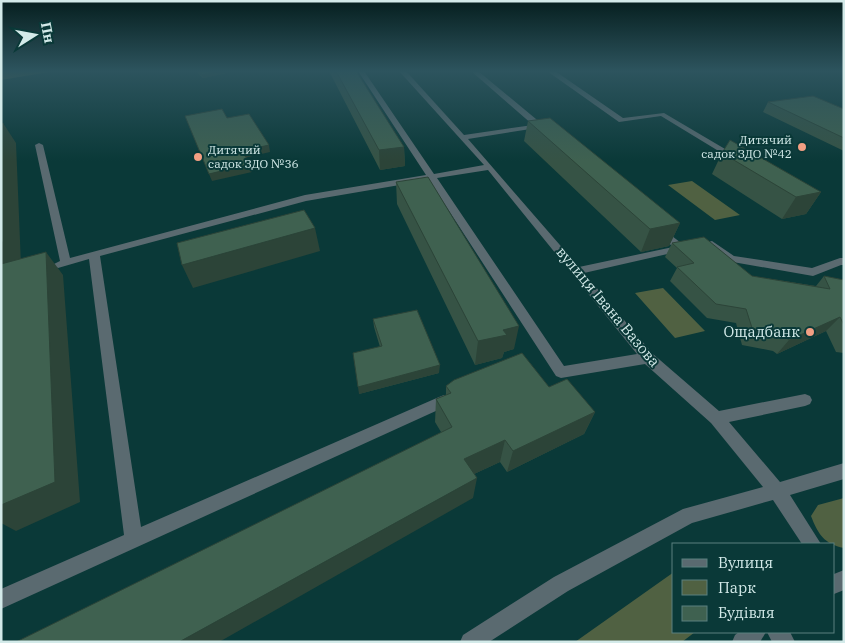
<svg xmlns="http://www.w3.org/2000/svg" width="845" height="643" viewBox="0 0 845 643" font-family="'IBM Plex Serif',serif">
	<style>
		.green { fill: #506142 }
		.lines { fill: none; stroke-linecap: round; stroke-linejoin: round }
		.minor { fill: #5a6a70; fill-rule: evenodd }
		.wall { fill: #365345 }
		.shaded-wall { fill: #2c4438 }
		.building { fill: #3f6150; stroke: #2c4438 }
		.poi-dot { fill: #f39f83; stroke: #0a3938; stroke-width: 2 }
		.labels { text-anchor: middle; stroke-width: 4; stroke-linejoin: round; paint-order: stroke }
		.far-poi-label { font-size: 12px; fill: #d3eae9; stroke: #0a3938; text-anchor: end }
		.street-label { font-size: 15px; fill: #d3eae9; stroke: #0a3938 }
		.poi-label { font-size: 15px; fill: #d3eae9; stroke: #0a3938; text-anchor: end }
	</style>
	<rect width="100%" height="100%" fill="#0a3938"/>
	<path class="green" d="M1,71H55L1,80Z
		M692,181L740,215L715,220L668,185Z
		M663,288L705,331L675,338L635,293Z
		M844,498V548C824,544 818,534 811,516L818,505Z
		M674,572V632H695L682,642H575Z"/>
	<g class="lines">
		<path class="minor" d="M358,71H364L434,174L484,165L399,71H406L464,135L533,125L471,71H478L542,124L545,128L541,130L537,128L468,139L579,267L673,247L654,229L659,226L685,246L686,248L685,250L584,273L653,354L719,411L805,394L810,396L812,400L810,404L805,406L729,422L780,482L844,463V479L790,495L821,544H802L773,500L692,523L568,591L489,642H460L463,635L554,577L683,509L763,487L711,423L645,364L561,378L556,376L429,180L306,201L100,256L141,527L439,397L444,395L449,397L451,401L449,405L1,609V589L124,535L89,259L58,268L52,265L60,261L35,145L39,143L43,145L70,258L305,195L426,175ZM488,170L637,354L564,366L437,178Z
			M547,71H555L623,118L664,113L742,159L735,161L661,116L619,122Z
			M712,241L734,256L812,268L840,258H844V265H841L813,276L727,261L708,246L707,244L708,242Z
			M844,570V590L834,594V574Z
			M739,632H766L760,642H732L735,635Z
			M767,632H790L795,642H772Z"/>
	</g>
	<path class="wall" d="M195,71H236L203,78Z
		M329,71H356L404,147L405,166L380,170Z
		M768,102L844,109V151L763,112Z
		M528,121L680,223L669,246L641,252L524,141Z
		M722,153L821,192L806,214L782,219L712,174Z
		M396,182L514,349L504,352L502,358L475,365L397,204Z
		M672,243L752,276L816,286L824,276L844,280V353L836,352L826,331L777,354L773,351L742,345L736,323L707,318L670,281L677,268L665,257Z
		M373,319L439,373L359,394L380,347L374,327Z
		M446,386L549,387L595,412L584,434L507,472L500,462L474,474L473,498L441,432L435,422L436,399L446,395Z"/>
	<path class="shaded-wall" d="M220,71H236L203,78L202,75Z
		M3,123L16,143L21,265L1,270Z
		M269,145L270,152L244,158L242,151Z
		M404,147L405,166L380,170L379,150Z
		M250,164L252,172L212,181L209,174Z
		M821,192L806,214L782,219L796,197Z
		M680,223L669,246L641,252L650,229Z
		M315,228L320,251L193,288L182,265Z
		M46,252L63,275L80,502L16,531L1,523V505Z
		M840,317L826,331L777,354L789,340Z
		M519,326L514,349L504,352L502,358L475,365L478,341L503,330Z
		M440,365L439,373L359,394L358,387Z
		M595,412L584,434L507,472L513,451Z
		M505,440L500,462L461,480L464,459Z
		M477,478L473,498L219,642H179Z"/>
	<path class="building" d="M197,71H220L202,75Z
		M336,71H356L404,147L379,150Z
		M813,96L844,109V138L768,102Z
		M222,109L227,118L249,114L269,145L242,151L250,164L209,174L185,116Z
		M550,118L680,223L650,229L528,121Z
		M3,123V242H1V124Z
		M730,140L821,192L796,197L722,153Z
		M428,177L519,326L503,330L507,335L478,341L396,182Z
		M304,210L315,228L182,265L177,243Z
		M704,237L752,276L830,289L824,276L844,280V325L840,317L789,340L785,337L753,331L746,309L716,304L677,267L694,263L672,243Z
		M46,252L55,482L1,505V264Z
		M417,310L440,365L358,387L353,353L382,346L373,319Z
		M522,353L549,387L567,379L595,412L513,451L505,440L464,459L477,478L179,642H16L452,427L436,399L451,393L446,386L454,380Z"/>
	<linearGradient id="sky" x2="0" y2="1"><stop stop-color="#061f1f"/><stop offset="0.44" stop-color="#2d545e"/><stop offset="1" stop-color="#2d545e" stop-opacity="0"/></linearGradient>
	<rect width="845" height="161" fill="url(#sky)"/>
	<g class="poi-dot">
		<circle cx="802" cy="147" r="5"/>
		<circle cx="198" cy="157" r="5"/>
		<circle cx="810" cy="332" r="5"/>
	</g>
	<g class="labels">
		<g class="far-poi-label">
			<text x="792" y="144">Дитячий<tspan x="792" dy="14">садок ЗДО №42</tspan></text>
			<text x="208" y="154" text-anchor="start">Дитячий<tspan x="208" dy="14">садок ЗДО №36</tspan></text>
		</g>
		<g class="street-label">
			<text transform="translate(608 307) rotate(50)" y="5">вулиця Івана Вазова</text>
		</g>
		<g class="poi-label">
			<text x="800" y="337">Ощадбанк</text>
		</g>
	</g>
	<rect width="845" height="643" fill="none" stroke="#d3eae9" stroke-width="5"/>
	<rect x="672" y="543" width="162" height="90" fill="#0a3938" stroke="#5a807f"/>
	<rect x="682" y="559" width="25" height="8" fill="#5a6a70" stroke="#5a807f"/>
	<text x="718" y="568" font-size="15" fill="#d3eae9">Вулиця</text>
	<rect x="682" y="580" width="25" height="15" fill="#506142" stroke="#5a807f"/>
	<text x="718" y="593" font-size="15" fill="#d3eae9">Парк</text>
	<rect x="682" y="606" width="25" height="15" fill="#3f6150" stroke="#5a807f"/>
	<text x="718" y="618" font-size="15" fill="#d3eae9">Будівля</text>
	<g transform="translate(35 35) rotate(79)" stroke="#0a3938" stroke-width="4" paint-order="stroke">
	<path d="M0-4L9 19L0 12L-9 19Z" fill="#d3eae9"/>
	<text y="-8" font-size="14" font-weight="bold" text-anchor="middle" fill="#d3eae9">Пн</text>
	</g>
</svg>
